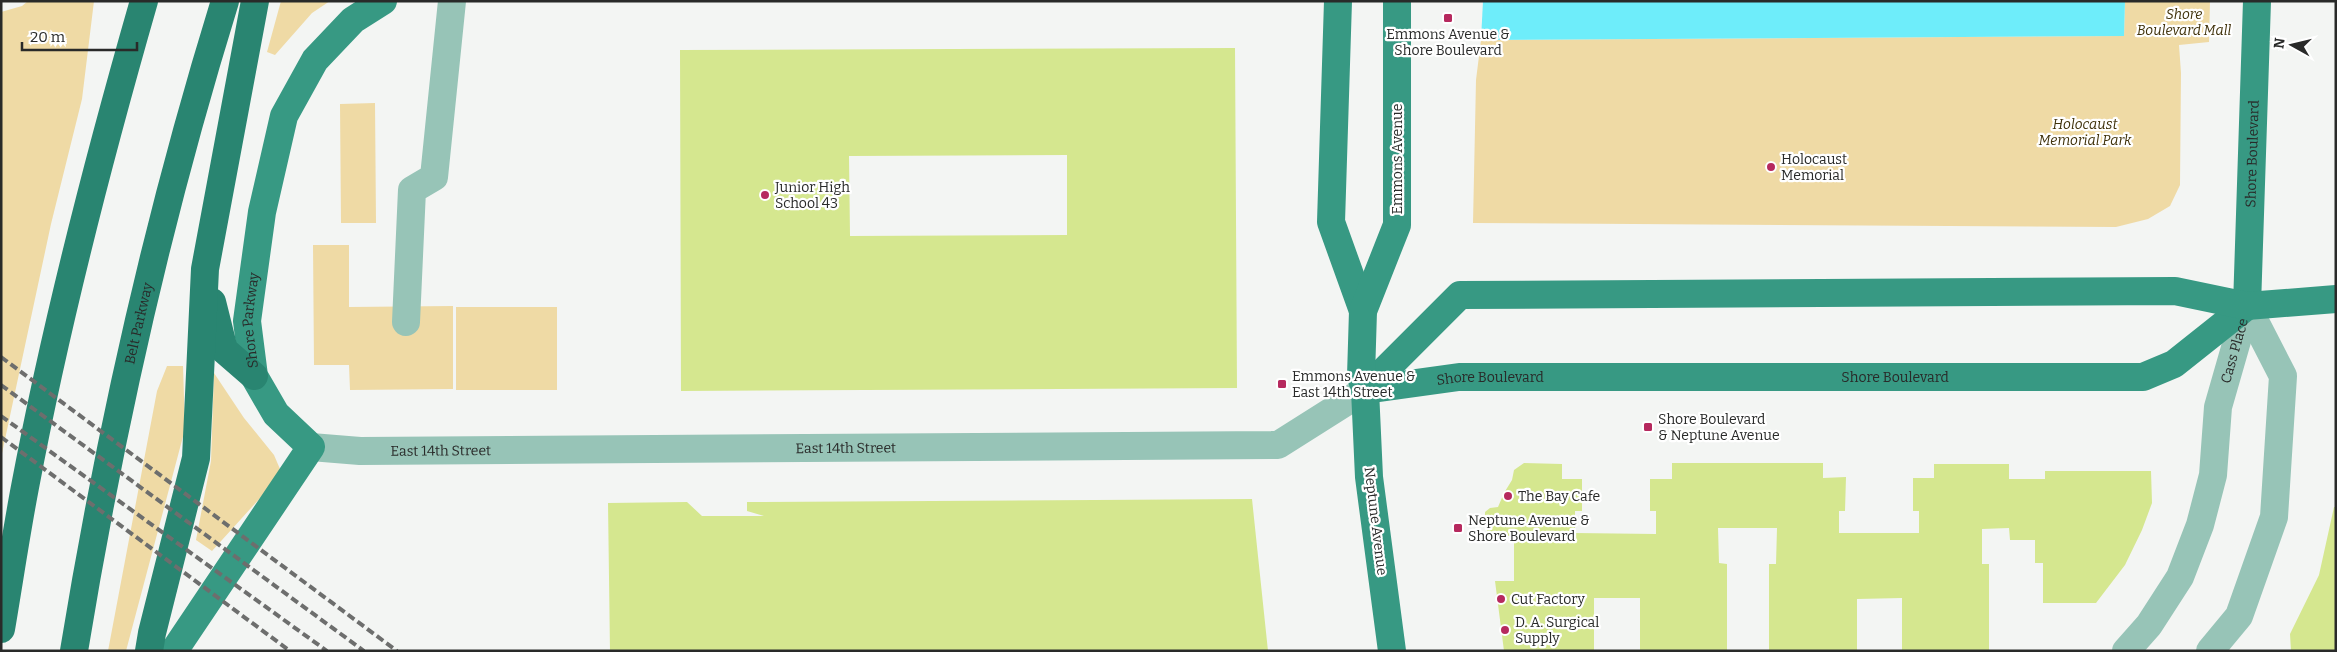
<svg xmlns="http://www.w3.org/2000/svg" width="2337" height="652" viewBox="0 0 2337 652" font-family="Bitter,serif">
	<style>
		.green { fill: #efdaa5 }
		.water { fill: #6eedfa }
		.building { fill: #d5e78f; fill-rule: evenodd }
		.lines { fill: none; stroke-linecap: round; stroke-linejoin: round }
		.minor { stroke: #97c4b7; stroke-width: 28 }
		.major { stroke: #379983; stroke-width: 28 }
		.highway { stroke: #298571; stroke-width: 28 }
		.rail { stroke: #6d6e6d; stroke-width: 4; stroke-dasharray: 8 4; stroke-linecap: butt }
		.poi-dot { fill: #b6295e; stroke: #fff; stroke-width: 2 }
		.labels { text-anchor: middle; stroke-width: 4.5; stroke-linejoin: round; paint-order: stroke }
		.park-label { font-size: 14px; font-style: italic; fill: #40320b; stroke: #fff }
		.poi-label { font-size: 14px; fill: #292a29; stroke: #fff; text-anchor: start }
		.street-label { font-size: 14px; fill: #292a29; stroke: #fff }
	</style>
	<rect width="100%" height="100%" fill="#f3f5f3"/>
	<path class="green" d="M28,1H94L82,99L51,224L1,458V12L22,6Z
		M281,1H330L312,13L275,55L267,52Z
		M2125,1H2210L2209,42L2179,45L2181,73L2180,185L2170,206L2148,219L2116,227L1473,223L1476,80L1481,40L2124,36Z
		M375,103L376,223H341L340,104Z
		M313,245H349V307L453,306V389L350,390L349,365H314Z
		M456,307H557V390H456Z
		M167,366H183L185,429L126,651H108L157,391Z
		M214,373L244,418L274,455L280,469L271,486L212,551L196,540L211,461Z"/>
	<path class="water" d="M1483,1H2125L2124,36L1481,40Z"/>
	<path class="building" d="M1235,48L1237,388L681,391L680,50ZM1067,155V235L850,236L849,156Z
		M1524,463L1562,464V479H1582V511H1575V533L1656,534V511H1650V479H1672V463H1823V478L1846,477L1845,511H1839V533H1919V511H1913V478H1934V464H2009V479H2045V471H2151L2152,503L2142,530L2125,565L2096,603H2043V563H2035V540H2010L2009,528L1982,529V564H1989V651H1902V598L1857,599V651H1769V564H1776L1777,528H1718L1719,563L1727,564V651H1640V598H1594V651H1504L1495,581H1514V536H1488L1485,518V512L1490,508L1498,507L1504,493L1512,480L1514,470Z
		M1252,499L1268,651H610L608,503L687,502L702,516H764L747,511V502Z
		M2334,507H2336V651H2291L2290,634L2319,575Z"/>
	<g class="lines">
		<g class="minor">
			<path d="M406,322L412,190L434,177L452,1"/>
			<path id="s1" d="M311,447L360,451L1278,445L1365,390"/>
			<path id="s2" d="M2126,651L2149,625L2180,577L2200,525L2213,475L2218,407L2247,306"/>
			<path d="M2210,651L2239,616L2274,517L2283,376L2247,306"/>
		</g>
		<g class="major">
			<path d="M1338,1L1331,222L1363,311"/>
			<path id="s3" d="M1365,390L1459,377H2143L2174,364L2247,306L2257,1"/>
			<path d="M1365,390L1460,295L2175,291L2247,306L2336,299"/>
			<path id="s4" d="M174,651L311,447L276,414L254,376L247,321L262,212L284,116L315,60L353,20L383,1"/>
			<path d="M1392,651L1369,477L1365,390L1361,376L1363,311L1397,225V1"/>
		</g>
		<g class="highway">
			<path d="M212,302L224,350L254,376"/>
			<path d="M1,629C9,582 16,534 25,487C56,323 98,161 144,1"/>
			<path id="s5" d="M74,651C110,431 159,214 225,1"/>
			<path d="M149,651L152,633L196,458L205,269L255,1"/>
		</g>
		<path class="rail" d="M1,357L397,651
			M1,385L364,651
			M1,416L327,651
			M1,437L290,651"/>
	</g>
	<g class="poi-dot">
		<rect x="1443" y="13" width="10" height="10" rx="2.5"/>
		<circle cx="1771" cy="167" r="5"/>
		<circle cx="765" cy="195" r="5"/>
		<rect x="1277" y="379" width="10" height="10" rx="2.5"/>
		<rect x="1643" y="422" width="10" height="10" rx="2.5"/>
		<circle cx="1508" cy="496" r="5"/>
		<rect x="1453" y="523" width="10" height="10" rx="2.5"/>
		<circle cx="1501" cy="599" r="5"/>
		<circle cx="1505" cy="630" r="5"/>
	</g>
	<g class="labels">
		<g class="park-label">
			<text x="2184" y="19">Shore<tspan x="2184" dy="16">Boulevard Mall</tspan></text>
			<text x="2085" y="129">Holocaust<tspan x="2085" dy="16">Memorial Park</tspan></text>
		</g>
		<g class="poi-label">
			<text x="1448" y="39" text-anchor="middle">Emmons Avenue &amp;<tspan x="1448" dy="16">Shore Boulevard</tspan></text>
			<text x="1781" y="164">Holocaust<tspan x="1781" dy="16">Memorial</tspan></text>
			<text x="775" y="192">Junior High<tspan x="775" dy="16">School 43</tspan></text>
			<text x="1292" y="381">Emmons Avenue &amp;<tspan x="1292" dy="16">East 14th Street</tspan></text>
			<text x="1658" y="424">Shore Boulevard<tspan x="1658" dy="16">&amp; Neptune Avenue</tspan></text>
			<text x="1518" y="501">The Bay Cafe</text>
			<text x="1468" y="525">Neptune Avenue &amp;<tspan x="1468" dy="16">Shore Boulevard</tspan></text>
			<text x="1511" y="604">Cut Factory</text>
			<text x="1515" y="627">D. A. Surgical<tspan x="1515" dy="16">Supply</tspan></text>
		</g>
		<g class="street-label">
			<text dy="5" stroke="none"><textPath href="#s3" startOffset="1058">Shore Boulevard</textPath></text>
			<text transform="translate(1397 159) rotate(-90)" y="5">Emmons Avenue</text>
			<text dy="5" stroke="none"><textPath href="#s4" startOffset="394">Shore Parkway</textPath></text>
			<text dy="5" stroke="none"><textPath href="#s5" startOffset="334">Belt Parkway</textPath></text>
			<text dy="5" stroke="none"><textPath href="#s2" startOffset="326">Cass Place</textPath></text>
			<text dy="5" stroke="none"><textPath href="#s3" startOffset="531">Shore Boulevard</textPath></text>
			<text dy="5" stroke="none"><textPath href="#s3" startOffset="126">Shore Boulevard</textPath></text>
			<text dy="5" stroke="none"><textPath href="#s1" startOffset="535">East 14th Street</textPath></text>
			<text dy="5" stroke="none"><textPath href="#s1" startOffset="130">East 14th Street</textPath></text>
			<text transform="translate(1376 521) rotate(83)" y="5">Neptune Avenue</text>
		</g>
	</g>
	<rect width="2337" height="652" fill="none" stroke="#292a29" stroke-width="5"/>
	<g transform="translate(2292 45) rotate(278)" stroke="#ffffff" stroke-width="4" paint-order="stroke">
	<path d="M0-4L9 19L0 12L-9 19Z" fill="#292a29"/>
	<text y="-8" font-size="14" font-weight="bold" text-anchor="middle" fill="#292a29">N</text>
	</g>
	<path d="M22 42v8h115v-8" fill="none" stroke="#292a29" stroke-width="2.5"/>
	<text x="30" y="42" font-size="15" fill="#292a29" stroke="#ffffff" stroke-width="4" paint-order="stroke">20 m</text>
</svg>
